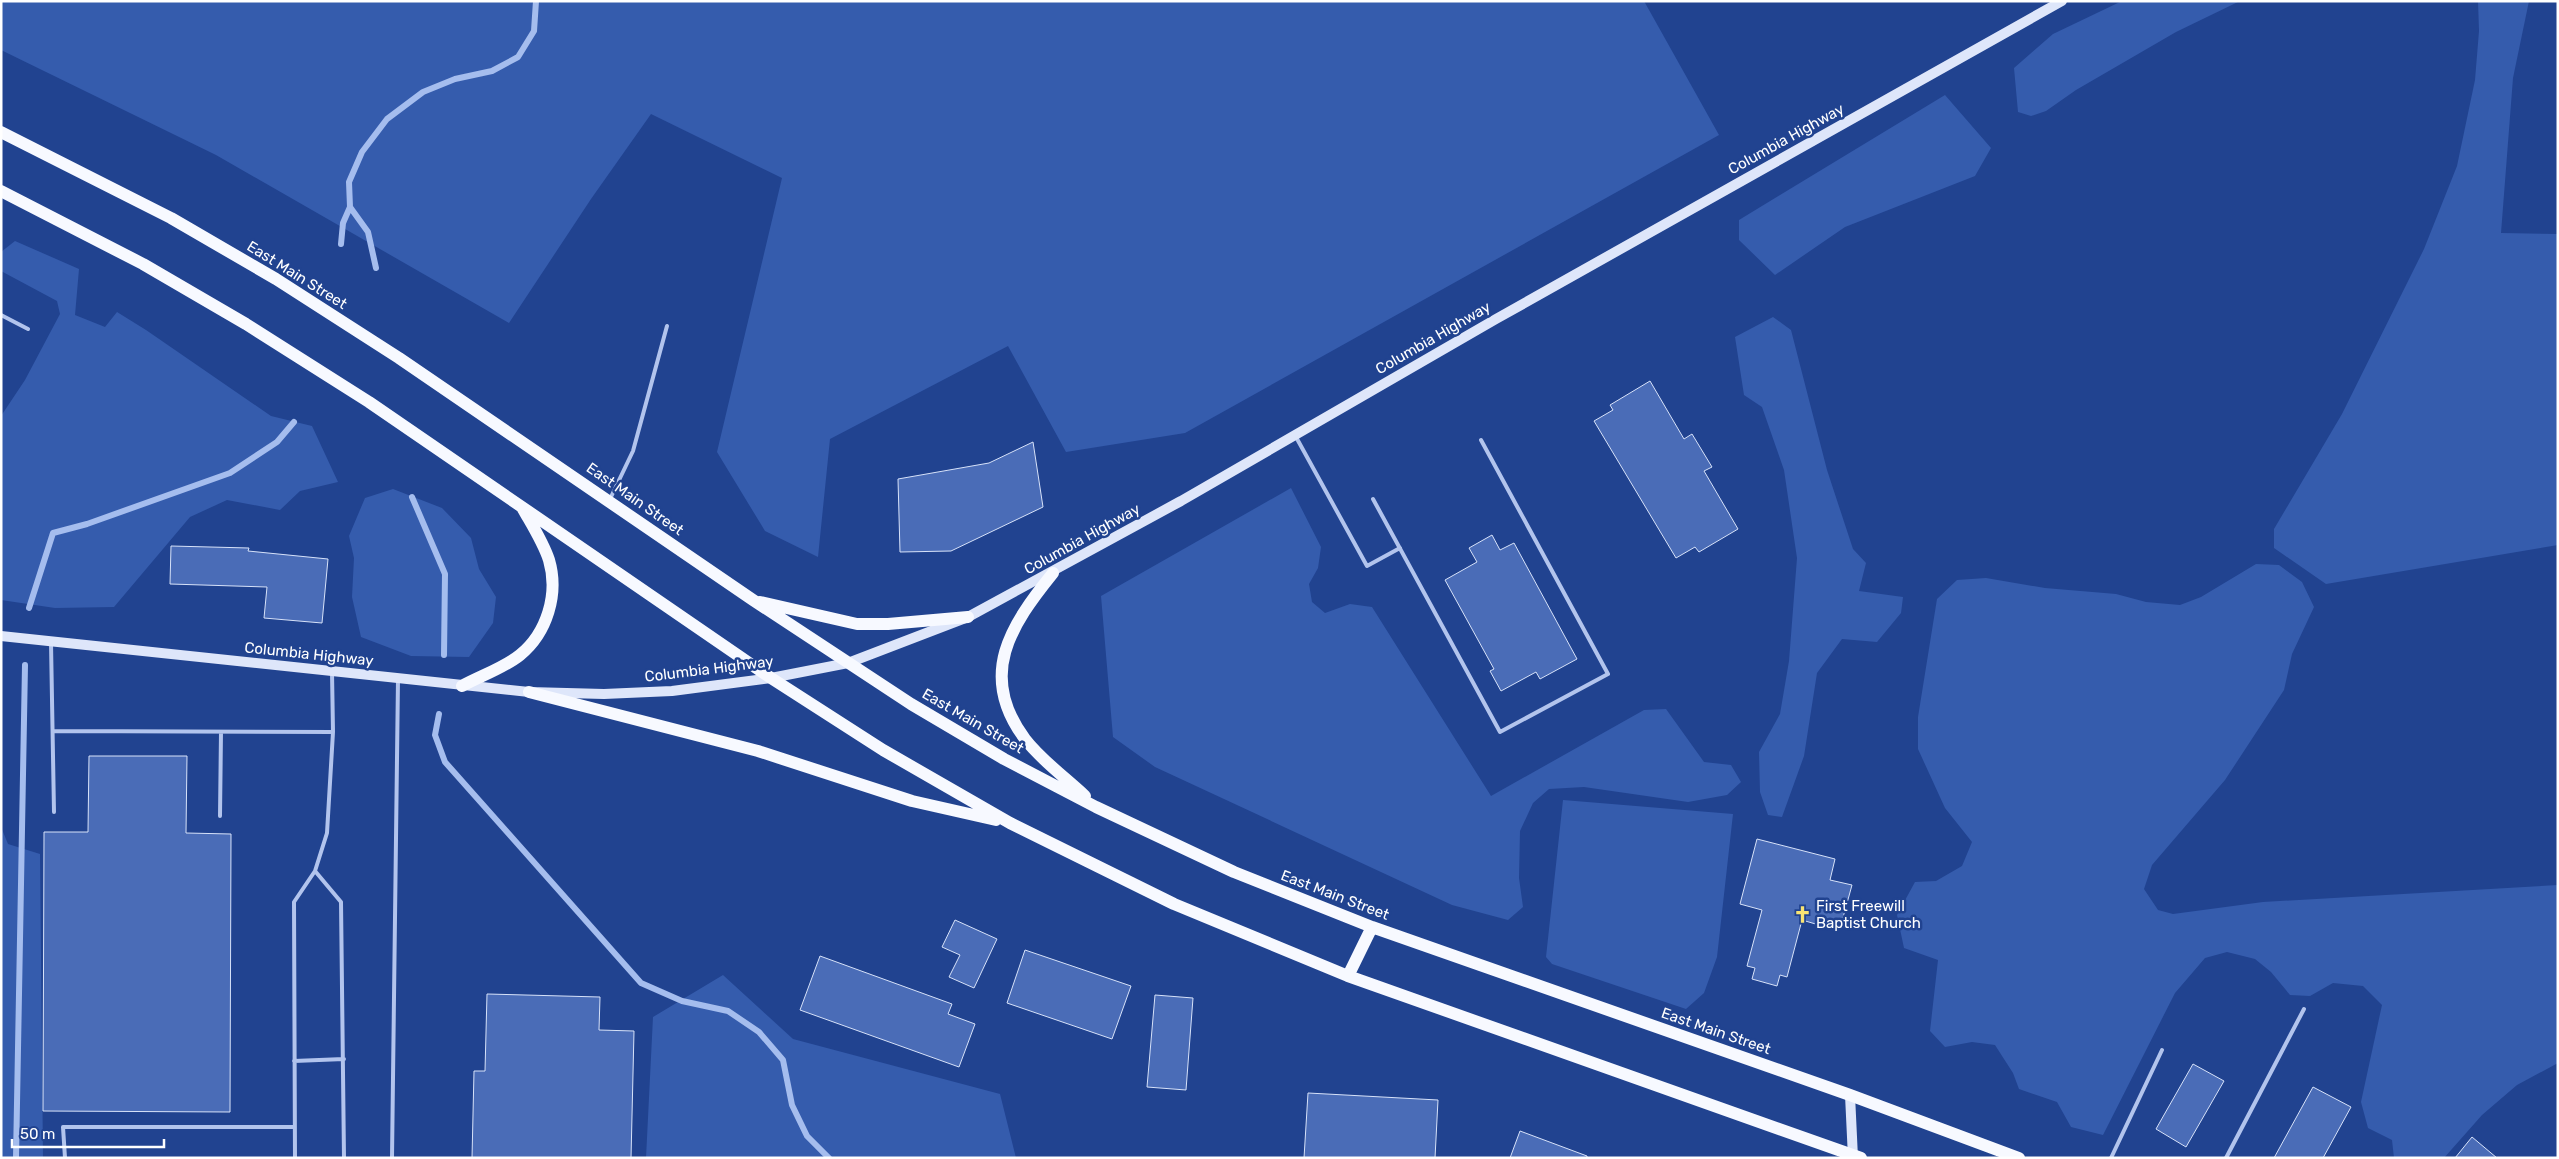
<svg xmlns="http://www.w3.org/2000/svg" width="2559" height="1159" viewBox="0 0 2559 1159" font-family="Rubik,sans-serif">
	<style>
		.green { fill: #355cad }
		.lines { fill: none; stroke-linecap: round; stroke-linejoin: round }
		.stream { stroke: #a5bdee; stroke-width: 6 }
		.building { fill: #4a6cb7; stroke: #d7e2f9 }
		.lane { stroke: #b2c4ed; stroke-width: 4 }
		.secondary { stroke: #dee6fa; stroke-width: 10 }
		.primary { stroke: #f7f9ff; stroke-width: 12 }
		.labels { text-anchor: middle; stroke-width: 5; stroke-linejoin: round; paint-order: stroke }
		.street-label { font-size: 15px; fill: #fff; stroke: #214390 }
		.poi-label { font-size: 15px; fill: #fff; stroke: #214390; text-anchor: start }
	</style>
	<rect width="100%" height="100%" fill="#214390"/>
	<path class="green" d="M1,1H1644L1719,135L1185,433L1066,452L1008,346L830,439L818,557L765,531L717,452L782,178L651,114L591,199L509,323L216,155L1,50Z
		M2122,1H2240L2176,32L2076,90L2046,111L2031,116L2018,112L2014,68L2053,34Z
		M2478,1H2529L2513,78L2501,233L2558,234V545L2326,584L2274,548V529L2342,414L2424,249L2457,166L2475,80L2479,31Z
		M1945,95L1991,148L1975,176L1845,227L1775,275L1739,240V220Z
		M15,241L79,269L75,315L105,327L117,312L146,330L271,416L312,426L338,482L300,491L280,510L227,500L190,517L114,607L55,608L1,600V416L25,380L60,314L57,301L1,271V252Z
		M1773,317L1791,330L1827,470L1853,549L1866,563L1859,591L1903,597L1901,613L1877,642L1842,639L1817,673L1804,756L1782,817L1768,815L1760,792L1759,752L1780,714L1789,661L1797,558L1784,470L1762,407L1744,395L1735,337Z
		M1291,488L1321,547L1318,568L1309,584L1312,602L1325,613L1350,604L1372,607L1491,796L1644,710L1666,709L1704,762L1731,765L1741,782L1727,795L1688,802L1584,787L1549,789L1533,803L1520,831L1519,878L1523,907L1508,920L1452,905L1155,767L1113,737L1101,596Z
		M393,489L442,508L471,538L479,569L496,597L493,623L469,657L411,656L361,637L352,597L354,558L349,536L365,498Z
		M2256,564L2279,565L2302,582L2314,607L2292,654L2284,690L2225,780L2152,865L2144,889L2158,910L2173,914L2263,902L2558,885V1063L2517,1085L2482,1115L2444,1158H2394L2392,1140L2368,1128L2361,1102L2382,1005L2363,986L2333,983L2310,996L2290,995L2271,972L2255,959L2227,952L2205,958L2175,993L2103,1135L2071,1127L2057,1102L2019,1089L2013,1073L1995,1045L1972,1042L1945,1047L1930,1031L1938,960L1904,948L1897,915L1915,882L1936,881L1962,866L1972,842L1945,808L1918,749V717L1937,599L1957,580L1986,578L2045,588L2116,594L2146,602L2180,605L2201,597Z
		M1563,800L1733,814L1717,957L1704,993L1686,1009L1552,964L1546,957Z
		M1,827L8,844L40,854L43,1158H1Z
		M723,975L793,1039L1000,1094L1016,1158H646L653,1017Z"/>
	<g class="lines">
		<path class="stream" d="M341,244L343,223L350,207
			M376,268L368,232L350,207L349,182L362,152L387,119L423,92L455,79L492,71L518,57L534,31L536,1
			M412,497L445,574L444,655
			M29,608L53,533L87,524L230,473L277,442L294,422
			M439,714L435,735L445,762L641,983L682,1001L728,1011L759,1032L783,1060L792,1105L807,1136L829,1158
			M16,1158L25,665"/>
	</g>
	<path class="building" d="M1650,381L1684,439L1692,434L1712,467L1704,471L1738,529L1699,552L1695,547L1676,558L1594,421L1613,410L1610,405Z
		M1033,442L1043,507L951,551L900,552L898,479L989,463Z
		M1492,535L1500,550L1514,543L1577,659L1540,679L1536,672L1501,691L1490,671L1494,669L1445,580L1477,562L1469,548Z
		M171,546L249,548L248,551L328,559L322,623L264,618L267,587L170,584Z
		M89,756H187L186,833L231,834L230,1112L43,1111L44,832H88Z
		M1757,839L1835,859L1830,880L1852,885L1841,925L1820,919L1819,925L1802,920L1787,977L1780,975L1777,986L1752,979L1755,968L1747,966L1762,910L1740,904Z
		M955,920L997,939L974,988L949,977L960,955L942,947Z
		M1025,950L1131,986L1112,1039L1007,1003Z
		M820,956L952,1004L948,1014L975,1024L959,1067L800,1010Z
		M487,994L600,997L599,1030L634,1031L631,1158H472L474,1071H485Z
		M1155,995L1193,998L1186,1090L1147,1087Z
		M2193,1064L2224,1081L2186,1147L2156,1129Z
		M2313,1087L2351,1107L2323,1158H2274Z
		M1308,1093L1438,1100L1435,1158H1304Z
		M1520,1131L1587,1156V1158H1510Z
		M2472,1137L2497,1158H2455Z"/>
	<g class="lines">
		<path class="lane" d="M1,315L28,329
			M1296,437L1367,566L1400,548
			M610,499L633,451L667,326
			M1373,499L1500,732L1608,674L1481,440
			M51,643L54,812
			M332,672L333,732L327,833L315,871L341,902L344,1158
			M53,731L333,732
			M220,816L221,732
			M294,1061L344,1059
			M65,1158L63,1127H294
			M295,1158L294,902L315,871
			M392,1158L398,679
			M2111,1158L2162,1050
			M2226,1158L2304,1009"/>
		<path class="secondary" d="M1,636L529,692L604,694L672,691L771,678L848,663L968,617L1181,501L1496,319L2062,1
			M1850,1095L1853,1158"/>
		<path class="primary" d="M1,132L171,218L276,279L399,358L753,600L911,704L1004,759L1096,807L1234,872L1372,927L1850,1095L2019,1158
			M1,191L143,264L246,324L369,402L771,678L883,750L1010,823L1174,904L1348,976L1861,1158
			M1053,573C1011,625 977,675 1025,739C1041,760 1066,778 1085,796
			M760,602L857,624H888L968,617
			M462,686C480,676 504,668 520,655C547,633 559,594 549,560C543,542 532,525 523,509
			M529,692L758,751L912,801L996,820
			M1348,976L1372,927"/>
	</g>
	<defs>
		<symbol id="church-bare" viewBox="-9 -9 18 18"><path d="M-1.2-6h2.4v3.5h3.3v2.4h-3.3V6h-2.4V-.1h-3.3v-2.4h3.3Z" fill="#f9e473" stroke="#214390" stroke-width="2.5" paint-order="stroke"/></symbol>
	</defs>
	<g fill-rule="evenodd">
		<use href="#church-bare" x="1790" y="902" width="25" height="25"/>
	</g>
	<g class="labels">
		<g class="street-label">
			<text transform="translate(1786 139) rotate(-29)" y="5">Columbia Highway</text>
			<text transform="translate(297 275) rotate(32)" y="5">East Main Street</text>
			<text transform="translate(1433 338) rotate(-30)" y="5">Columbia Highway</text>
			<text transform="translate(635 499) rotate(35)" y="5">East Main Street</text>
			<text transform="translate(1082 539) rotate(-29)" y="5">Columbia Highway</text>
			<text transform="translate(309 654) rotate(6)" y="5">Columbia Highway</text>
			<text transform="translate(709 669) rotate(-7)" y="5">Columbia Highway</text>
			<text transform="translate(973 721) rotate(30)" y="5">East Main Street</text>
			<text transform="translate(1335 895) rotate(21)" y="5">East Main Street</text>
			<text transform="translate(1716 1031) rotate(19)" y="5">East Main Street</text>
		</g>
		<g class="poi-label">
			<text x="1816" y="911">First Freewill<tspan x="1816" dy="17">Baptist Church</tspan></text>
		</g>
	</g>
	<rect width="2559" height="1159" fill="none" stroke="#ffffff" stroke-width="5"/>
	<path d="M12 1139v8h152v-8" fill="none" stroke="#ffffff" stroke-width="2.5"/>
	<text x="20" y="1139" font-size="15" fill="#ffffff" stroke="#214390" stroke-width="4" paint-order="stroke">50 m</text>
</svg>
